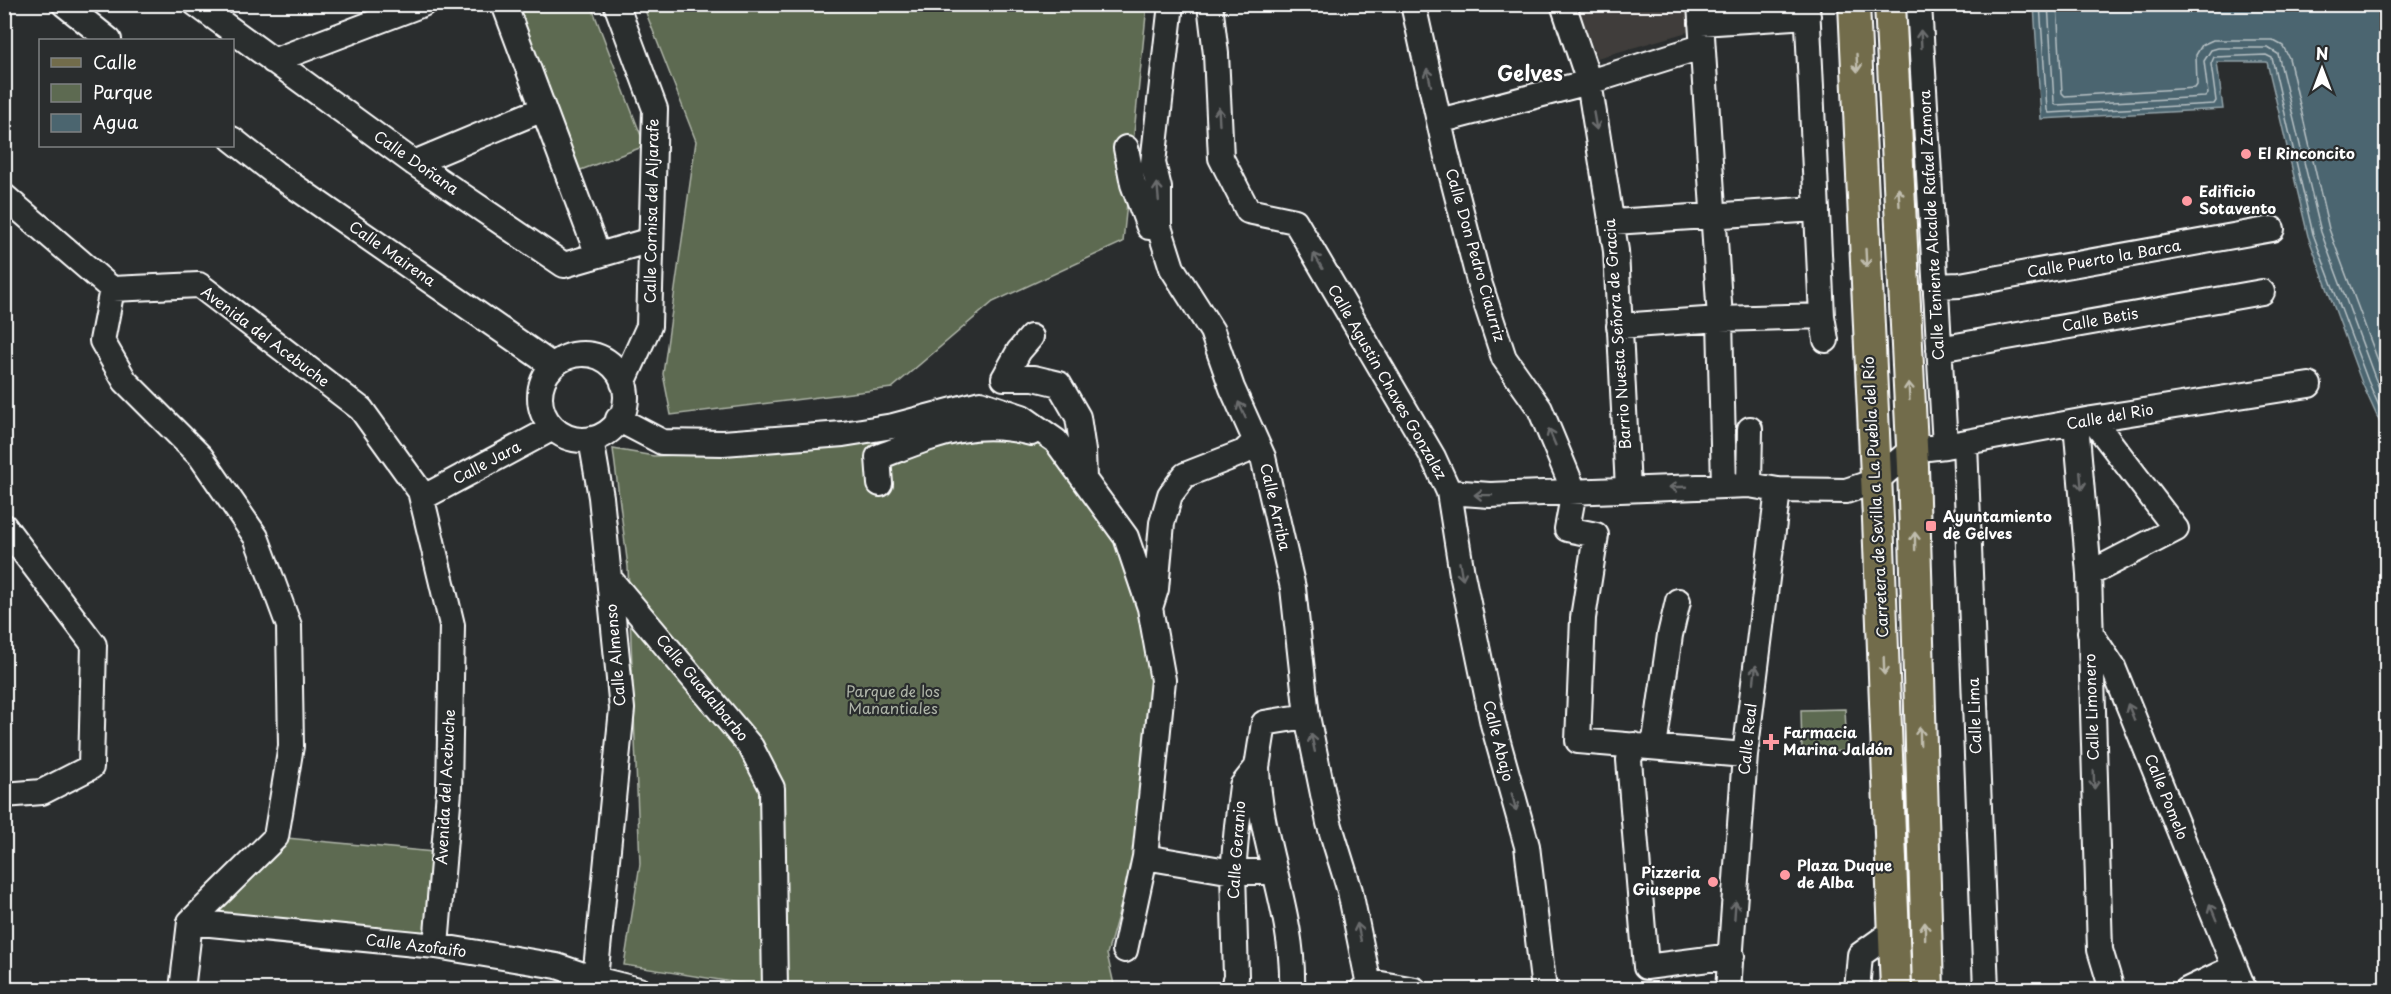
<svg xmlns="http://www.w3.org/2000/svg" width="2391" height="994" viewBox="0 0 2391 994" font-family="'Playpen Sans',sans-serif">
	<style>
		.built { fill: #3f3e3a }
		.green { fill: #5d6a51; stroke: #aeb4a8; stroke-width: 1.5 }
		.water { fill: #4b656f; stroke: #93a3a9; stroke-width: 1.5 }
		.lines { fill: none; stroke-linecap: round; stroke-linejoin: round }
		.shore { stroke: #b7c1c5; stroke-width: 1.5 }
		.minor-casing { stroke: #fff; stroke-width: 28 }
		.major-casing { stroke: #fff; stroke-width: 34 }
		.minor { stroke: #2a2d2e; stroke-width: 24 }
		.major { stroke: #726c4b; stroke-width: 30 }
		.oneway { stroke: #6a6c6d }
		.oneway2 { stroke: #c0bdae }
		.poi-dot { fill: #ff9aa2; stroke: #2a2d2e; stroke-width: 2 }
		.labels { text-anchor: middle; stroke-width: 4.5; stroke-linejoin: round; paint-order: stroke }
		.poi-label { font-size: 15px; font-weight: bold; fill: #fff; stroke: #2a2d2e; text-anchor: start }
		.street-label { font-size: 15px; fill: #fff; stroke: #2a2d2e }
		.park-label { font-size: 15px; fill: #aeb4a8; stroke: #2a2d2e }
		.district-label { font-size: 21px; font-weight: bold; fill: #fff; stroke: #2a2d2e }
	</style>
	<rect width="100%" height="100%" fill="#2a2d2e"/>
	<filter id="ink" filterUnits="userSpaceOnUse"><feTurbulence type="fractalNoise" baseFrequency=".0167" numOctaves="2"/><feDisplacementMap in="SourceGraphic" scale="12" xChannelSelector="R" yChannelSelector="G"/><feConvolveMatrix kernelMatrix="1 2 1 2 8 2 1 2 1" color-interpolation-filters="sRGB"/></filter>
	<g filter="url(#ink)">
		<path class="built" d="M1577,5H1689L1691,31L1597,58Z"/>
		<path class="green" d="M515,5H591L645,146L578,171Z
			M643,5H1147L1123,242L993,302L892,388L671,415L663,374L696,141Z
			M977,411L1007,419L1065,461L1112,525L1144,624L1156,678L1136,852L1107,954L1115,989H777L624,965L640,864L628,567L613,449L654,456L830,448L920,430Z
			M1845,709L1847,751L1802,752L1801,710Z
			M276,837L444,853L436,946L190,922Z"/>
		<path class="water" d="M2034,5H2386V436L2362,383L2308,236L2267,62H2217L2223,109L2041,119Z"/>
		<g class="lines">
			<path class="shore" d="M2040,4L2047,110L2049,113L2214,104L2216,101L2211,64L2214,57L2266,55L2272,58L2313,234L2368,381L2386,422
				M2048,4L2054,102L2056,105L2205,97L2208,94L2204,61L2211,50L2218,48H2268L2278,54L2321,232L2375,378L2386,404
				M2057,4L2062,93L2065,96L2195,88L2197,85L2196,55L2202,45L2213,40H2272L2283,46L2289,58L2329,229L2386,382"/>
			<defs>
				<path id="minor" d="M64,4L109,40
					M196,4L414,163L564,265L651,240
					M504,4L598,255
					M616,4L655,109L649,326L623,383
					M1171,4L1153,163L1159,188V227L1172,268L1212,331L1232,388L1263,457L1293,588L1307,716L1329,823L1350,891L1370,990
					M1210,4L1216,54L1221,158L1248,211L1295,221L1433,457L1449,492L1490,495L1749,485L1778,490L1846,491L1876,481L1911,450L1945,446L2092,419L2309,385
					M1413,4L1446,153L1480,285L1504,358L1540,409L1574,491L1567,529L1596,535L1583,618L1578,741L1745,755
					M1563,4L1589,82L1616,251L1628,489
					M1700,4L1720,319L1724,486
					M1807,4L1822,316L1826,340
					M1919,4L1945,446
					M1701,23L1808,16
					M273,61L423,4
					M1439,121L1589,82L1701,47
					M232,139L275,173L553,366
					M1126,148L1133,184L1149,227H1159
					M414,163L543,109
					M4,196L112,289
					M1613,222L1817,209
					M1935,286L1960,285L2272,229
					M1619,326L1720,319L1822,316
					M1939,349L2262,292
					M540 397a43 43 0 1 1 86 0a43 43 0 1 1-86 0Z
					M1004,378H1034L1059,384L1078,417L1083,451L1084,478
					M1004,378L1019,351L1031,337
					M618,419L662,442L723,443L843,434L893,426L980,403L1022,417L1056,441L1126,537L1150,608L1163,680L1145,857L1125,950
					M2076,423L2089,574L2100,950L2112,990
					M1965,443L1986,990
					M880,484L878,457C932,437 973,417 1031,433
					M1749,485L1750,429
					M1449,492L1462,574L1493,724L1527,846L1544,990
					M422,498L553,428
					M4,526L94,645L91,767L42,792L4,795
					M2089,574L2176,529L2092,419
					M609,578L751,747L772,788L775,990
					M1150,608L1156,589L1162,523L1170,495L1185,475L1244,452L1255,441
					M2090,632L2113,667L2244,990
					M1634,745L1629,760L1646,967L1732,956
					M1654,747L1670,635L1678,601
					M1257,767C1259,842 1295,913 1292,990
					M1145,857L1233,872H1274
					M190,922L436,946L557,966L595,979L639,990
					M182,990L190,922L276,837L291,746L289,626L256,537L201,457L125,381L102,341L112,289L199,285L361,409L420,491L452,625L449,791L436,946
					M591,990L595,979L622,709L601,497L591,439
					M1232,990L1236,977L1233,872L1237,826L1242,786L1257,767L1264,723L1307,716
					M1362,990L1370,982L1415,990
					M1728,990L1745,755L1778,490
					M1857,990L1860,955L1895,930
					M2187,990L2235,967"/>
				<path id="major" d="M1854,4L1878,519L1896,990
					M1890,4L1913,466L1928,990"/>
			</defs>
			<use href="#minor" class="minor-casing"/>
			<use href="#major" class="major-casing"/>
			<use href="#minor" class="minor"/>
			<use href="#major" class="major"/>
		</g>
		<defs><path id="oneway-shaft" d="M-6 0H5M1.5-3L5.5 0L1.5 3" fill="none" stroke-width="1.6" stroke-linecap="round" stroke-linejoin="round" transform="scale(1.5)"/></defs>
		<g class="oneway">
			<use href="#oneway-shaft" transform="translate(1921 39) rotate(-93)"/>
			<use href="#oneway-shaft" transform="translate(1429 77) rotate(-103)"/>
			<use href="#oneway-shaft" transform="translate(1219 116) rotate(-93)"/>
			<use href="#oneway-shaft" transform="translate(1595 121) rotate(80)"/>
			<use href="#oneway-shaft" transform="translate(1158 192) rotate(-95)"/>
			<use href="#oneway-shaft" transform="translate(1318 261) rotate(-120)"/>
			<use href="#oneway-shaft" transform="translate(1242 410) rotate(-114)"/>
			<use href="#oneway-shaft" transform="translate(1552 437) rotate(-113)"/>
			<use href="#oneway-shaft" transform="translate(2081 481) rotate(85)"/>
			<use href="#oneway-shaft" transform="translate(1678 487) rotate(178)"/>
			<use href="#oneway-shaft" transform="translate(1483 495) rotate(-179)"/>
			<use href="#oneway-shaft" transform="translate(1461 571) rotate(80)"/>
			<use href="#oneway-shaft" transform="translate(1755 674) rotate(-83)"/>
			<use href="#oneway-shaft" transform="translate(2131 712) rotate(-112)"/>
			<use href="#oneway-shaft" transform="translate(1313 743) rotate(-102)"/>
			<use href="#oneway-shaft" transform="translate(2094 780) rotate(88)"/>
			<use href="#oneway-shaft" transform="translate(1514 802) rotate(75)"/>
			<use href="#oneway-shaft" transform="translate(1735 910) rotate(-86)"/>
			<use href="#oneway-shaft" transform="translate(2213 912) rotate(-112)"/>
			<use href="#oneway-shaft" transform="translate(1359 932) rotate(-102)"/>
		</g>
		<g class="oneway2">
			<use href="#oneway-shaft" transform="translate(1857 63) rotate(87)"/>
			<use href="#oneway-shaft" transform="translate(1899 197) rotate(-93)"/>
			<use href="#oneway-shaft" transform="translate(1866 258) rotate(87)"/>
			<use href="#oneway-shaft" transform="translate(1909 391) rotate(-93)"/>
			<use href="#oneway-shaft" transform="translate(1915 541) rotate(-91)"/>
			<use href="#oneway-shaft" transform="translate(1884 666) rotate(88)"/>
			<use href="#oneway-shaft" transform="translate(1920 736) rotate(-91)"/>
			<use href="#oneway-shaft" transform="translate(1925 931) rotate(-91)"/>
		</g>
	</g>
	<g class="poi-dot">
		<circle cx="2246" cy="154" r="6"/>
		<circle cx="2187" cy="201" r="6"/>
		<rect x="1925" y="520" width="12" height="12" rx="3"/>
		<path d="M1768 733h6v6h6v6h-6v6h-6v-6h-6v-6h6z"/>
		<circle cx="1785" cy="875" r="6"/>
		<circle cx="1713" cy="882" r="6"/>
	</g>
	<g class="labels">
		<g class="poi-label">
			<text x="2258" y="159">El Rinconcito</text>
			<text x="2199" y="197">Edificio<tspan x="2199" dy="17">Sotavento</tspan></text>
			<text x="1943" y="522">Ayuntamiento<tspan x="1943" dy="17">de Gelves</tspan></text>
			<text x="1783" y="738">Farmacia<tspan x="1783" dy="17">Marina Jaldón</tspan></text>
			<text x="1797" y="871">Plaza Duque<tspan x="1797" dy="17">de Alba</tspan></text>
			<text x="1701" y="878" text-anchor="end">Pizzeria<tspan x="1701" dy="17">Giuseppe</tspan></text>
		</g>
		<g class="street-label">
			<text transform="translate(416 163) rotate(35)" y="5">Calle Doñana</text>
			<text transform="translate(652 211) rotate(-89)" y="5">Calle Cornisa del Aljarafe</text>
			<text transform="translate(1932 225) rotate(-93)" y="5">Calle Teniente Alcalde Rafael Zamora</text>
			<text transform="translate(392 254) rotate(35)" y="5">Calle Mairena</text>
			<text transform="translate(1475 255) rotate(74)" y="5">Calle Don Pedro Ciaurriz</text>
			<text transform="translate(2104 259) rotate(-10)" y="5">Calle Puerto la Barca</text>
			<text transform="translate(2100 320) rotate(-10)" y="5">Calle Betis</text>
			<text transform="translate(1618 334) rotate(-94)" y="5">Barrio Nuesta Señora de Gracia</text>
			<text transform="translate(265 337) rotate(37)" y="5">Avenida del Acebuche</text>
			<text transform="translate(1387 382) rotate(60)" y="5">Calle Agustin Chaves Gonzalez</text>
			<text transform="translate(2110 417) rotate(-10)" y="5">Calle del Rio</text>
			<text transform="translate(487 463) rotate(-28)" y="5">Calle Jara</text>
			<text transform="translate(1876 497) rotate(-93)" y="5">Carretera de Sevilla a La Puebla del Río</text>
			<text transform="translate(1275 507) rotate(77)" y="5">Calle Arriba</text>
			<text transform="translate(616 655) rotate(-95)" y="5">Calle Almenso</text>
			<text transform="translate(702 688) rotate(50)" y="5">Calle Guadalbarbo</text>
			<text transform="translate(2092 707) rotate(-92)" y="5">Calle Limonero</text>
			<text transform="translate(1975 716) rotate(-92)" y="5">Calle Lima</text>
			<text transform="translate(1748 739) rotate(-84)" y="5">Calle Real</text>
			<text transform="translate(1498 741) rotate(76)" y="5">Calle Abajo</text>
			<text transform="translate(446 787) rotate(-87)" y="5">Avenida del Acebuche</text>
			<text transform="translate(2166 797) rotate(68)" y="5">Calle Pomelo</text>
			<text transform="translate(1237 850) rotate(-86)" y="5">Calle Geranio</text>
			<text transform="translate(416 946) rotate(7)" y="5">Calle Azofaifo</text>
		</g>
		<g class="park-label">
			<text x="893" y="697">Parque de los<tspan x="893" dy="17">Manantiales</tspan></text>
		</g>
		<g class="district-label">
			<text x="1530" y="81">Gelves</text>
		</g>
	</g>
	<rect width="2391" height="994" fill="none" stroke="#2a2d2e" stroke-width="24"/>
	<rect x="12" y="12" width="2367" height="970" fill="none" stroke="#fff" stroke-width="2" filter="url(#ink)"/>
	<rect x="39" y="39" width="195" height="108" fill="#2a2d2e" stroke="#7f8182" stroke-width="1.5"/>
	<rect x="51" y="58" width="30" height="9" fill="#726c4b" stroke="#7f8182" stroke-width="1.5"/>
	<text x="93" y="69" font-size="18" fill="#ffffff">Calle</text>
	<rect x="51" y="84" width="30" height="18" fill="#5d6a51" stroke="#7f8182" stroke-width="1.5"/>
	<text x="93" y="99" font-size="18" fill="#ffffff">Parque</text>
	<rect x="51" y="114" width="30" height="18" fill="#4b656f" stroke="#7f8182" stroke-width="1.5"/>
	<text x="93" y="129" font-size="18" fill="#ffffff">Agua</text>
	<g transform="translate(2322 69)" stroke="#2a2d2e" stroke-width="4.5" paint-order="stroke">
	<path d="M0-4.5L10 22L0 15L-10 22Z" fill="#ffffff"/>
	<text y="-9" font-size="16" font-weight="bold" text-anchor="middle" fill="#ffffff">N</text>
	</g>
</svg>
